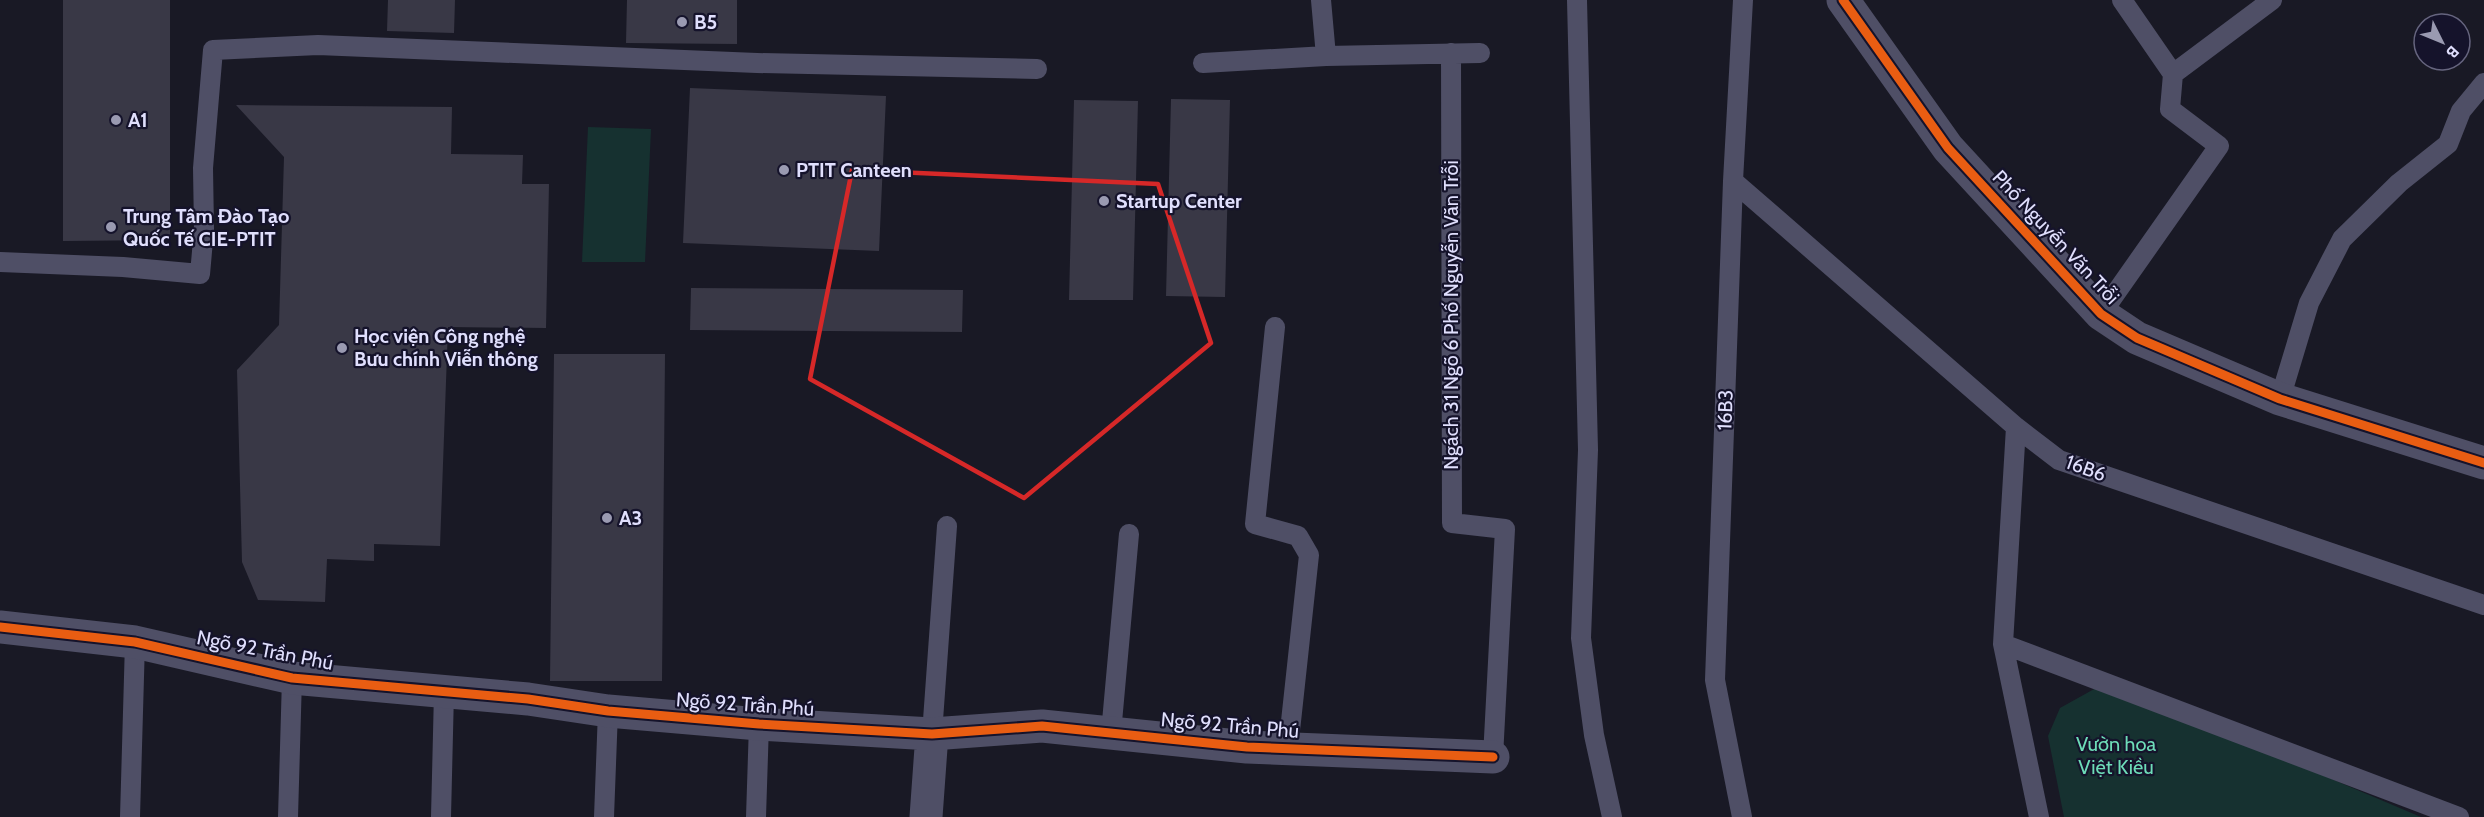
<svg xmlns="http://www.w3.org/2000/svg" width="2484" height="817" viewBox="0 0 2484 817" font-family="Cabin,sans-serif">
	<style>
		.green { fill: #163130 }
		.building { fill: #393846 }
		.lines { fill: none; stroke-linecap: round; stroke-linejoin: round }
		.service { stroke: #4f4f66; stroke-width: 20 }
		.minor { stroke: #4f4f66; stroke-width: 33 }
		.cycleway-casing { stroke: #15132b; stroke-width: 13 }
		.cycleway { stroke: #e95d12; stroke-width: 9 }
		.marked { fill: none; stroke: #d62828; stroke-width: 4.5; stroke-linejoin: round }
		.poi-dot { fill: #9a9ab1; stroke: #15132b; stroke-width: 2 }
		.labels { text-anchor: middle; stroke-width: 4.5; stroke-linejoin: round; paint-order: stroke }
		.poi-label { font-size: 20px; font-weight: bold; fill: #e0dffd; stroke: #15132b; text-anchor: start }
		.street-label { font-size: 20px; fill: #e0dffd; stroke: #15132b }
		.park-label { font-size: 20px; fill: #6ddcb8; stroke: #15132b }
	</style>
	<rect width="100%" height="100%" fill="#191925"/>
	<path class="green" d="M588,127L651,129L645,262H582Z
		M2105,683L2421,817H2064L2048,736L2060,708Z"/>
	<path class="building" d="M63,0H170V240L63,241Z
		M388,0H455L454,33L387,31Z
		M627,0H737V44L626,43Z
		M690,88L886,96L879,251L683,243Z
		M1171,99L1230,100L1225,297L1166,296Z
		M1074,100L1138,101L1133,300H1069Z
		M236,105L452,107L451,154L523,155L522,184H549L546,328L448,327L440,546L374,544V561L327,559L325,602L258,600L242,562L237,370L279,325L284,157Z
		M691,288L963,290L962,332L690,330Z
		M554,354H665L662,681H550Z"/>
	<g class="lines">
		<path class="service" d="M1321,0L1326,56
			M1577,0L1588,450L1581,638L1594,735L1612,817
			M2122,0L2173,74
			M1451,53L1452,523L1505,529L1493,757
			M1203,63L1326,56L1480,53
			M1733,181L2016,427L2059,460L2484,605
			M0,262L123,267L200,274L204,229L203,168L213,50L318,45L757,63L1037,69
			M2101,314L2219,146L2170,109L2173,74L2272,0
			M1275,327L1255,524L1298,536L1309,555L1288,749
			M2280,399L2309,303L2342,239L2399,183L2448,144L2461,111L2484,83
			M2016,427L2003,644L2039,817
			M2003,644L2459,817
			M1111,733L1129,534
			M932,734L947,526
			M130,817L135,642
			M288,817L292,678
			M441,817L444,692
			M604,817L608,711
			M756,817L759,724
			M1742,817L1715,680L1733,181L1743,0"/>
		<path class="minor" d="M1843,0L1948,148L2101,314L2137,338L2280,399L2484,463
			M0,627L135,642L292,678L528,699L608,711L759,724L932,734L1042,726L1247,747L1493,757
			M926,817L932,734"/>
		<defs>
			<path id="cycleway" d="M1843,0L1948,148L2101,314L2137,338L2280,399L2484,463
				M0,627L135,642L292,678L528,699L608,711L759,724L932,734L1042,726L1247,747L1493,757"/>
		</defs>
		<use href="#cycleway" class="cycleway-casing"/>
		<use href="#cycleway" class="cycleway"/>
	</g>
	<path class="marked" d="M852,170L1158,184L1211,343L1024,498L810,379Z"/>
	<g class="poi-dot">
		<circle cx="682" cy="22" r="6"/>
		<circle cx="116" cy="120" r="6"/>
		<circle cx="784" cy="170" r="6"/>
		<circle cx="1104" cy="201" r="6"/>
		<circle cx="111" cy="227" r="6"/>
		<circle cx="342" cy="348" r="6"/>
		<circle cx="607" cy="518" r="6"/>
	</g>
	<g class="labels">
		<g class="poi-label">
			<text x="694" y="29">B5</text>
			<text x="128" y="127">A1</text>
			<text x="796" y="177">PTIT Canteen</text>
			<text x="1116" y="208">Startup Center</text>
			<text x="123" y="223">Trung Tâm Đào Tạo<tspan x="123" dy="23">Quốc Tế CIE-PTIT</tspan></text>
			<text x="354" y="343">Học viện Công nghệ<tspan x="354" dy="23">Bưu chính Viễn thông</tspan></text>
			<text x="619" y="525">A3</text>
		</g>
		<g class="street-label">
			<text transform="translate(2056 237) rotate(47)" y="7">Phố Nguyễn Văn Trỗi</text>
			<text transform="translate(1451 315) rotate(-90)" y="7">Ngách 31 Ngõ 6 Phố Nguyễn Văn Trỗi</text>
			<text transform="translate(1725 410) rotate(-88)" y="7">16B3</text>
			<text transform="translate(2086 468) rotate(20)" y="7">16B6</text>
			<text transform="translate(265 650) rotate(11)" y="7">Ngõ 92 Trần Phú</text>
			<text transform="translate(745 704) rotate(4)" y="7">Ngõ 92 Trần Phú</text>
			<text transform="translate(1230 725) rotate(5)" y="7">Ngõ 92 Trần Phú</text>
		</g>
		<g class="park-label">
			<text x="2116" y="751">Vườn hoa<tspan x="2116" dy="23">Việt Kiều</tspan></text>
		</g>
	</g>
	<g transform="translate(2442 42) rotate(133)"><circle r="28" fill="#15132b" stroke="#66657f" stroke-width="1.5"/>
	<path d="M0-4.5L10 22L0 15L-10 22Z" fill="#9a9ab1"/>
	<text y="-9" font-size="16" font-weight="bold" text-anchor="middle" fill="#e0dffd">B</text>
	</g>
</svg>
